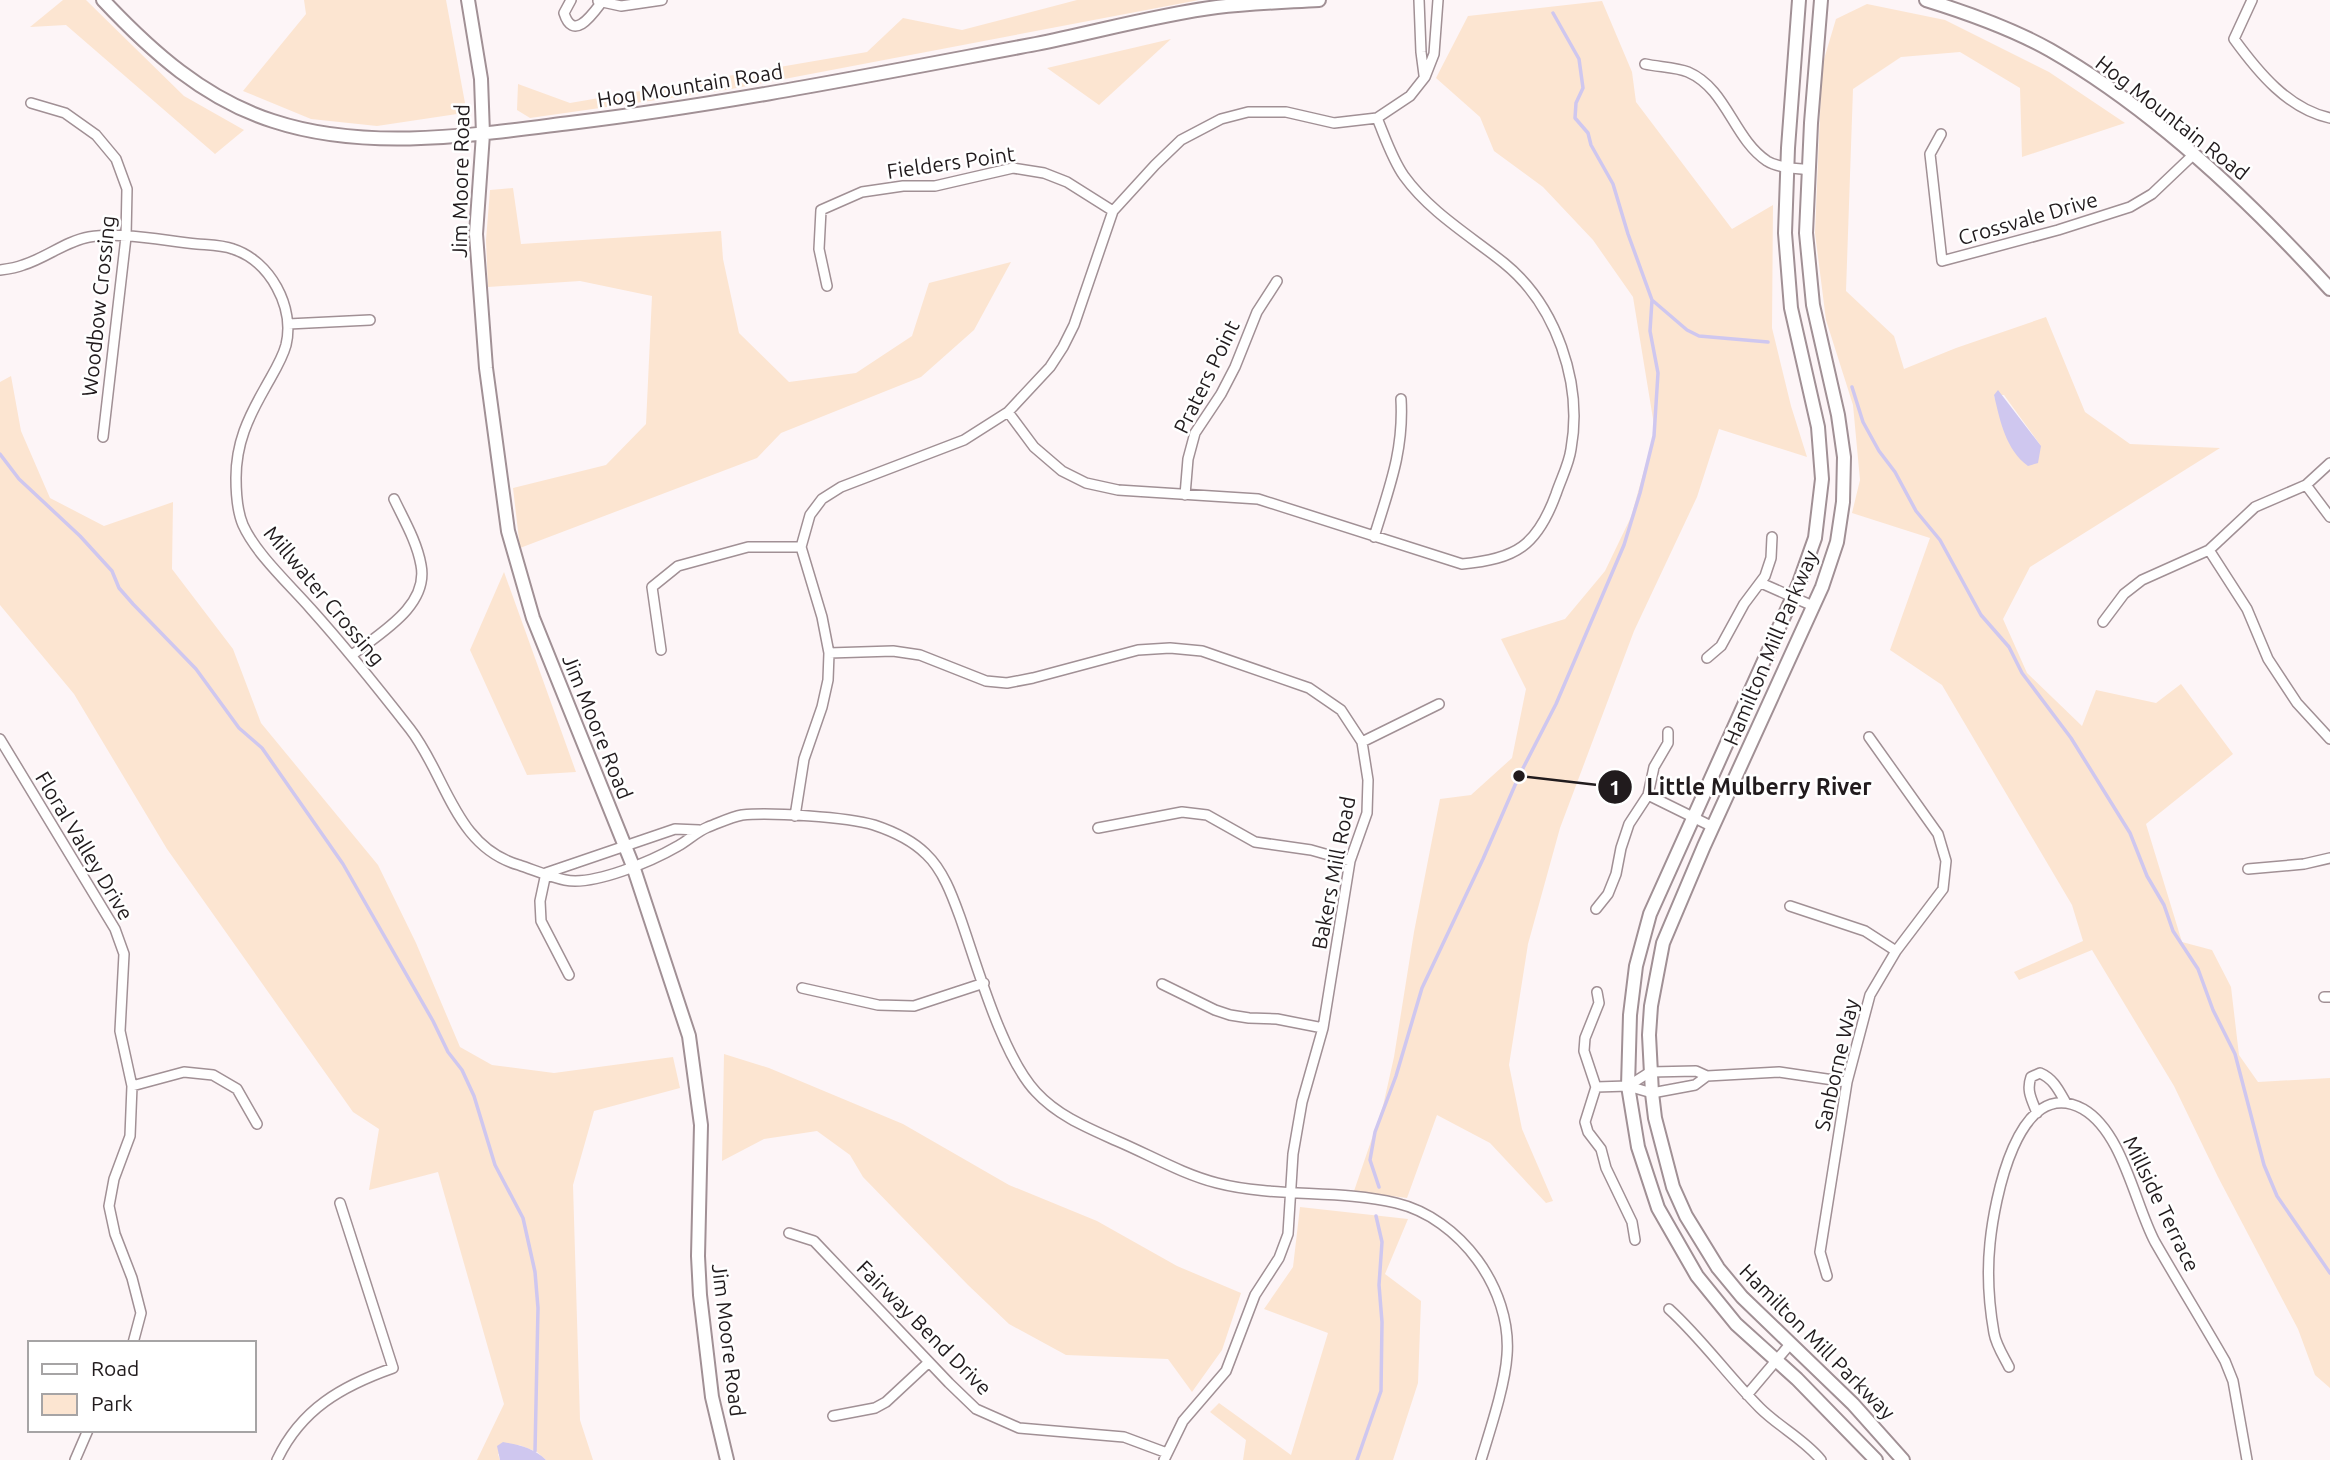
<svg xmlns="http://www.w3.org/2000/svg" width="2330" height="1460" viewBox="0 0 2330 1460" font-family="Ubuntu,sans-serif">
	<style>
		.green { fill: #fce5d1; fill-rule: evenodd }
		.water { fill: #cfc7ef }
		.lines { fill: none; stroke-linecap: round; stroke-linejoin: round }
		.stream { stroke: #cfc7ef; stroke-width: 3.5 }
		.street-casing { stroke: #a19095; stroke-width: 12 }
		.secondary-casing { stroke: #a19095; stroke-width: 16 }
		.street { stroke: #fff; stroke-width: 9 }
		.secondary { stroke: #fff; stroke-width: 12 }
		.labels { text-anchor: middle; stroke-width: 5; stroke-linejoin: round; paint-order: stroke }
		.street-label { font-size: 21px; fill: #211b1d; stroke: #fff }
		.leader { fill: none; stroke: #211b1d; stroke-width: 2.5 }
		.callout-dot { fill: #211b1d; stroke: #fff; stroke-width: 2.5 }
		.mark-label { font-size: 21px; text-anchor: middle; font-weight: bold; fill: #fff }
		.callout-label { font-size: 23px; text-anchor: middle; font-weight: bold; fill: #211b1d; stroke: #fff; stroke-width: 5; stroke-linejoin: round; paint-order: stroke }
	</style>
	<rect width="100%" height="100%" fill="#fdf5f7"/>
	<path class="green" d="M63,0H86L184,96L244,130L215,154L66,25L30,27Z
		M304,0H446L465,103L457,114L377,126L311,119L243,91L306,14Z
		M1077,0H1199L726,90L530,118L517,110L518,84L570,103L867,52L903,18L962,30Z
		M1602,1L1632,72L1636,102L1732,229L1773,205L1772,328L1791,406L1807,457L1719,429L1697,497L1634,631L1560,828L1528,944L1509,1065L1522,1129L1553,1201L1546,1203L1490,1143L1437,1115L1407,1198L1354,1191L1383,1106L1394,1057L1414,932L1440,799L1471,795L1512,758L1526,689L1501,639L1565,619L1605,571L1631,517L1655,431L1633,297L1593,240L1543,187L1494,151L1480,117L1436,78L1468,16Z
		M1867,4L1945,20L2049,72L2125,123L2022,157L2020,88L1960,52L1901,57L1853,89L1846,291L1894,336L1904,369L1956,348L2046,317L2085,412L2130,444L2220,448L2030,567L2003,619L2027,673L2082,726L2096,690L2156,703L2181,684L2233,754L2146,824L2182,942L2212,950L2231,987L2239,1055L2258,1082L2330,1078V1388L2315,1375L2298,1329L2218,1177L2174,1086L2092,950L2019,980L2014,972L2083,941L2072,905L1942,685L1890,650L1930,538L1852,513L1860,480L1853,405L1826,320L1815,233L1822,66L1836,19ZM1994,395H2004L2041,446L1995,399Z
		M1171,39L1099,105L1047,68Z
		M513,188L521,244L721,231L723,259L739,333L789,382L856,373L912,336L929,283L1011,262L974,330L921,377L781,433L757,458L520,548L513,488L606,465L646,424L652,296L580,281L488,287L486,240L490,190Z
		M11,376L21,431L50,498L104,526L173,502L172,569L233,649L261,723L378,865L416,943L460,1047L492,1065L554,1073L673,1057L680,1088L594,1111L573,1185L580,1420L593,1460H546L537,1452L519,1445L498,1454L500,1460H477L504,1404L438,1172L369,1190L379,1129L353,1112L167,849L74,694L0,605V382Z
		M504,572L576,772L527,775L470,650Z
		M724,1054L769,1068L903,1124L1009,1185L1097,1221L1177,1266L1241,1293L1222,1350L1192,1392L1168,1359L1066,1355L1009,1324L968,1285L863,1177L850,1155L817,1131L764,1139L722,1161Z
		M1300,1207L1408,1219L1385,1274L1421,1301L1418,1383L1393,1460H1243L1246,1440L1210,1412L1219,1403L1291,1455L1328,1333L1264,1309L1293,1267Z"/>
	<path class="water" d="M1998,390L2041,446L2038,463L2028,466C2006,450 2000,421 1994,395Z
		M503,1442C520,1445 534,1448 546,1460H500L497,1446Z"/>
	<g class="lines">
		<path class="stream" d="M1652,300L1687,330L1699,336L1768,342
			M1852,387L1863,422L1879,451L1895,472L1916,511L1940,540L1981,615L2009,647L2022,673L2071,738L2130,833L2147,876L2164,905L2173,931L2198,969L2213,1010L2235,1054L2264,1165L2277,1196L2330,1273
			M0,454L19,479L80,536L112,571L119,588L133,604L196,669L239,728L262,748L343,864L433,1021L448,1052L462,1070L474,1096L495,1165L523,1218L535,1272L538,1308L535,1451
			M1379,1187L1370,1160L1375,1132L1396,1076L1422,988L1483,859L1519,776L1556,704L1624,545L1640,493L1654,436L1658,373L1650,331L1652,300L1628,234L1613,184L1591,145L1588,133L1575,118L1576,103L1583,88L1579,59L1553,13
			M1357,1460L1381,1391L1382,1322L1379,1285L1382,1242L1376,1216"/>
		<defs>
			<path id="street" d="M571,0L564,13C573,42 592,15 601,3
				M1419,0L1421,52L1424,75
				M2252,0L2234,39C2258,72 2288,109 2330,118
				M598,1L621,6L662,0
				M1645,64C1658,67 1676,67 1688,72C1727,89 1733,138 1767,161C1778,168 1795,168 1809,170
				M31,103L65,113L96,135L116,159L127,189L126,237L103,437
				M1941,134L1930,154L1942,261L2058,230L2130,207L2152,194L2193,155
				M0,270C8,269 16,268 23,265C46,258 66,241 89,237C121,231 165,241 197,244C208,245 222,245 233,249C270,261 295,307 286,345C282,360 272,375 265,388C248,418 236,443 236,478C236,493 237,511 243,525C256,554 290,585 311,609C346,648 378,688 410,729C446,775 455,847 519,865C534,870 550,877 565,880C594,886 652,861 678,846C689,840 696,832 708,827C719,823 731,817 742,815C770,812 847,817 874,825C892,831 912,840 926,854C943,870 952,895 960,917C977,965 1002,1056 1036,1092C1058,1116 1088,1128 1117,1141C1150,1155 1182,1174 1217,1183C1275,1198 1339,1189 1396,1203C1460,1218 1512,1289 1507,1355C1505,1386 1490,1430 1481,1460
				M827,286L819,249L821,210L862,192L903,186H935L1013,168L1044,173L1067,182L1113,211
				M288,324L370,320
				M1008,412L1034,447L1062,471L1086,483L1118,490L1258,499L1462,564C1516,559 1537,546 1556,494C1561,479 1569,464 1571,449C1583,383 1556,305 1504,263C1469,235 1430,212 1404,176C1392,159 1385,137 1377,118
				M2306,485L2330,517
				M1185,495L1188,459L1195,433L1221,394L1235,367L1257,312L1277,281
				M1374,537C1389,488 1404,451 1401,399
				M2209,550L2247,609L2268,659L2297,703L2330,739
				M1761,583L1813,606
				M2103,622L2124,594L2142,580L2209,550L2255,507L2306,485L2330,463
				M661,650L652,587L678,566L748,547H801
				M829,653L893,651L920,655L986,681L1007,683L1033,678L1138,650L1170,648L1202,651L1309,688L1341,710L1362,742L1368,780L1367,813L1350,861L1323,1028L1302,1102L1293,1154L1288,1234L1279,1258L1255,1295L1226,1371L1183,1421L1164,1460
				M352,655C380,633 429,606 421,565C417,542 404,520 394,499
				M1707,658L1721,646L1744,604L1765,576L1771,558L1772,537
				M0,739L115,929L124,954L120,1031L132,1086L130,1136L114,1179L109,1206L115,1234L132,1278L141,1313L133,1343
				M1362,742L1439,704
				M1648,795L1713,827
				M795,816L804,759L822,707L828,680L829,653L822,617L801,547L810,515L822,499L841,487L964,440L1008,412L1050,367L1063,347L1074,325L1113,211L1155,165L1181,140L1221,119L1248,112H1286L1334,123L1377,118L1410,96L1425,77L1434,54L1438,0
				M1098,828L1182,812L1207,815L1255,842L1311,850L1350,861
				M2248,869L2304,864L2330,858
				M546,873L675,829L699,830
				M546,873L540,901L541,921L569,975
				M1790,906L1865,931L1896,951
				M1596,909L1608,894L1616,874L1621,848L1629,824L1648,795L1654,767L1668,743V732
				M1162,984L1215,1010L1230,1015L1249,1018L1277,1019L1323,1028
				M802,988L878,1005L914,1006L984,983
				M1597,992L1599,1003L1585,1038L1584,1051L1596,1087L1585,1122L1588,1132L1601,1149L1606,1168L1632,1222L1635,1240
				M2324,997H2330
				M1696,1071L1707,1076L1695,1085L1652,1093L1628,1086L1650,1072Z
				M1707,1076L1779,1072L1847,1082
				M132,1086L184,1072L213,1075L237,1089L257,1124
				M1596,1087L1628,1086
				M2037,1113C2032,1100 2026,1091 2031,1077L2040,1073C2054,1079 2059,1091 2066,1103
				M789,1233L814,1241L949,1383L976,1409L1019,1428L1124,1437L1167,1453
				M1827,1276L1820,1252L1847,1082L1870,995L1896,951L1943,889L1946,861L1938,834L1869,737
				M1669,1309C1702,1339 1728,1376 1760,1408C1779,1427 1804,1439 1821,1460
				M2009,1367C2004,1357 1996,1345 1994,1333C1989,1305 1987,1272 1990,1243C1994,1203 2017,1073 2083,1109C2123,1132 2135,1205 2155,1242C2178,1282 2202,1321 2225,1361L2233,1381L2247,1460
				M1747,1395L1791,1343
				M833,1416L875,1408L886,1402L929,1362
				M75,1460L88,1430
				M277,1460C301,1409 342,1386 393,1368L340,1203"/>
			<path id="secondary" d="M103,0C151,51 204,99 273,121C367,152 474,135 570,123C727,104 881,73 1036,44C1096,32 1156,15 1217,7C1251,3 1285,2 1319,0
				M468,0L481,79L483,134L476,234L486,368L508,531L533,618L633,866L689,1036L701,1125L698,1256L700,1295L712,1397L727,1460
				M1799,0L1788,148L1785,233L1791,308L1818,427L1822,479L1815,538L1799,583L1650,914L1636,966L1630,1015L1628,1086L1638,1147L1658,1208L1697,1276L1736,1324L1797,1379L1876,1460
				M1821,0L1811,123L1806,233L1813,305L1838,415L1844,457L1843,502L1837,542L1822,587L1704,846L1663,943L1651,1006L1649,1035L1652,1093L1655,1118L1673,1187L1686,1216L1718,1268L1742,1297L1853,1404L1903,1460
				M1926,0C1968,13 2011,28 2050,50C2153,109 2250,201 2330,289"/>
		</defs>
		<use href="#street" class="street-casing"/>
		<use href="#secondary" class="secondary-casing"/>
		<use href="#street" class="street"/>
		<use href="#secondary" class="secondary"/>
	</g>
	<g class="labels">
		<g class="street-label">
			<text transform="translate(690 86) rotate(-9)" y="7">Hog Mountain Road</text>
			<text transform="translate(2172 118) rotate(38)" y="7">Hog Mountain Road</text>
			<text transform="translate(951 163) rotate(-8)" y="7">Fielders Point</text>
			<text transform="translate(461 181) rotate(-89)" y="7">Jim Moore Road</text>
			<text transform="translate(2028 219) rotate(-16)" y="7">Crossvale Drive</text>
			<text transform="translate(99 306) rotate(-84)" y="7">Woodbow Crossing</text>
			<text transform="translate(1207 377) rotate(-64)" y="7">Praters Point</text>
			<text transform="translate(324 596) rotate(50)" y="7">Millwater Crossing</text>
			<text transform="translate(1771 648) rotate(-67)" y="7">Hamilton Mill Parkway</text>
			<text transform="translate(597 727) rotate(68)" y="7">Jim Moore Road</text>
			<text transform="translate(84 846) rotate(59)" y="7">Floral Valley Drive</text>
			<text transform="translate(1334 873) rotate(-79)" y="7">Bakers Mill Road</text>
			<text transform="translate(1837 1065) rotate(-77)" y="7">Sanborne Way</text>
			<text transform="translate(2161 1204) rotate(64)" y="7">Millside Terrace</text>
			<text transform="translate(924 1328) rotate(45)" y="7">Fairway Bend Drive</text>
			<text transform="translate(728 1340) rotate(83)" y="7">Jim Moore Road</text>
			<text transform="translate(1817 1342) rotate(45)" y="7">Hamilton Mill Parkway</text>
		</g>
	</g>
	<path class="leader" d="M1519 776L1615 787"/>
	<g class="callout-dot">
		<circle cx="1519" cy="776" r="7"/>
		<circle cx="1615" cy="787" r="18"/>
	</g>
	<g class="mark-label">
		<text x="1615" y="795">1</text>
	</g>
	<g class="callout-label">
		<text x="1759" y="795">Little Mulberry River</text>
	</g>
	<rect x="28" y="1341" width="228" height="91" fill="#ffffff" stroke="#a6a4a5" stroke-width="2"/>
	<rect x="42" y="1364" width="35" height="10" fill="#ffffff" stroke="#a6a4a5" stroke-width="2"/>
	<text x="91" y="1376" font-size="21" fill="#211b1d">Road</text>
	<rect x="42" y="1394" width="35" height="21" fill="#fce5d1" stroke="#a6a4a5" stroke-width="2"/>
	<text x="91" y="1411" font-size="21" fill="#211b1d">Park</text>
</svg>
